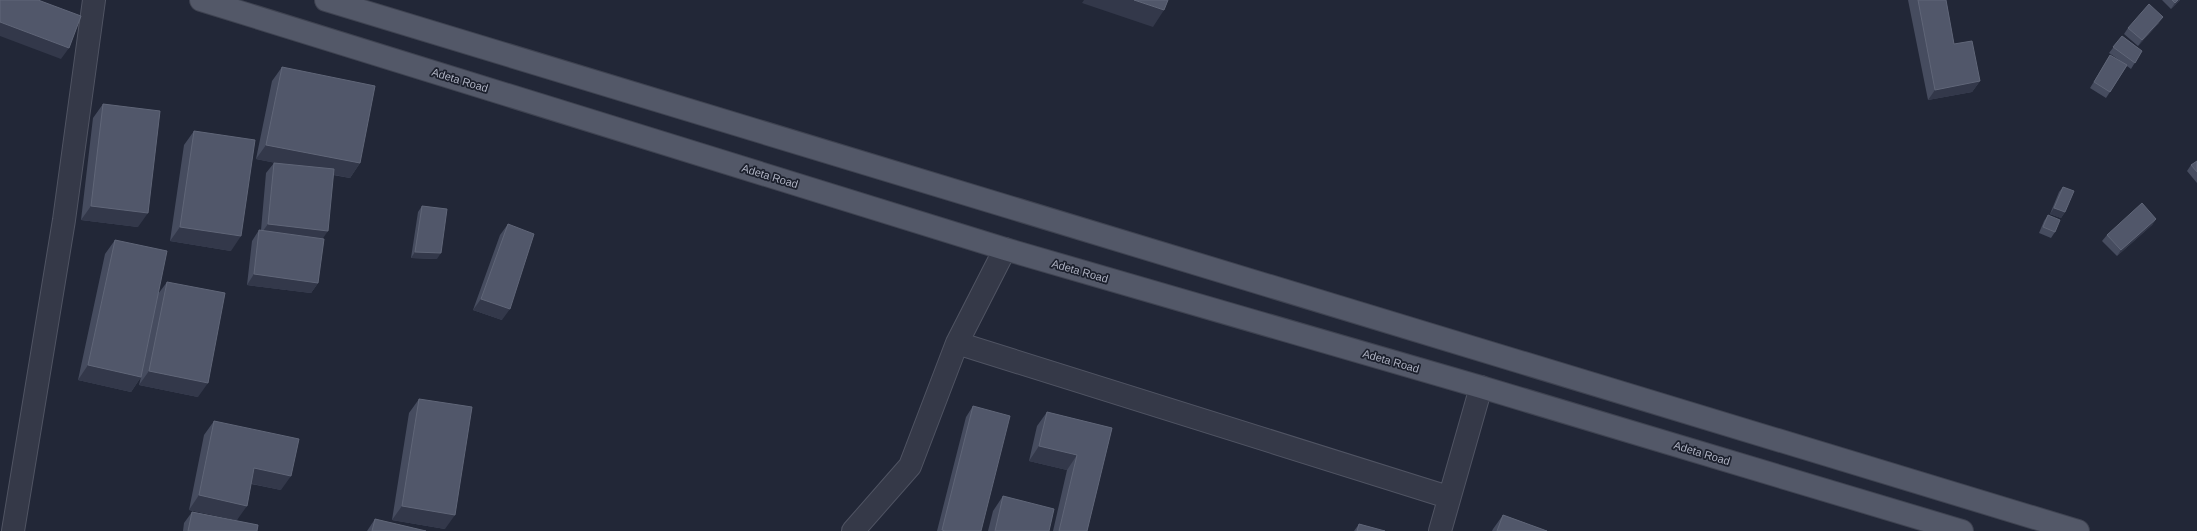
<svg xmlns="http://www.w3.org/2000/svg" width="2197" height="531" viewBox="0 0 2197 531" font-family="Helvetica,sans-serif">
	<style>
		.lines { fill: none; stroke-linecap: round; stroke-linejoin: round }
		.minor-casing { stroke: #505463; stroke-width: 24 }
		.major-casing { stroke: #3f4351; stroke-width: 24 }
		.minor { stroke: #353948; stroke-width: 22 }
		.major { stroke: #535868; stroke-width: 22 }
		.wall { fill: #464c5f }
		.shaded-wall { fill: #33384a }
		.building { fill: #51576a; stroke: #606678 }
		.labels { text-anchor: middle; stroke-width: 3.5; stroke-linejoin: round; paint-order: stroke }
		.street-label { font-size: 11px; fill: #b0b4c4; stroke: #1b1f2c }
	</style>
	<rect width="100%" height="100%" fill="#222737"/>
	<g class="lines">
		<defs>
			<path id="minor" d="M957,343L1448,497
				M13,531L64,220L94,0
				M853,531L910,466L957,343L1005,249
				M1440,531L1481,387"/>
			<path id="major" d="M201,0L1005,249L1481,387L1962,531
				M326,0L2078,531"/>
		</defs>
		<use href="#minor" class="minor-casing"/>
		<use href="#major" class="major-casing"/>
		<use href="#minor" class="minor"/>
		<use href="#major" class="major"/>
	</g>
	<path class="wall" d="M1908,0H1946L1954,44L1980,81L1972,92L1928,100Z
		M2162,0H2180L2171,9Z
		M2159,23L2138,46L2124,34L2128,28Z
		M2122,36L2142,51L2131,69L2127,66L2106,98L2090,88L2110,55L2122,62L2109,53Z
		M282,67L360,163L350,178L333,175L323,238L318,283L311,293L247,285L252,241L259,230H261L266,173L274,163H276L256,159L272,81Z
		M103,104L138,227L81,220L93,118Z
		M194,131L231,251L170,241L184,145Z
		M2197,161V183L2187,171L2191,165Z
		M2063,187L2065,212L2061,218L2050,214L2059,192Z
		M422,206L437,259L411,258L418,212Z
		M2048,215L2055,232L2051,238L2039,233L2044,221Z
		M2156,219L2152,225L2117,256L2102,241L2107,235Z
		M508,224L502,320L473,310L500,235Z
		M115,240L158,294L167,282L198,397L139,385L141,377L131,392L78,380L105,254Z
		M419,399L445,529L392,520L409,413Z
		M973,406L981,531H937L966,417Z
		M1047,412L1112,428L1087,531H1053L1067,470L1029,461L1037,426Z
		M214,421L281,490L251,484L237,520L189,510L204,435Z
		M1003,496L1049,531H988L993,511Z
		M192,512L257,531H183L184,523Z
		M1503,515L1547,531H1492L1493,529Z
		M375,519L426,531H367Z
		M1359,524L1385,531H1354Z"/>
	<path class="shaded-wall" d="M1084,0H1134L1164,10L1153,27L1082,3Z
		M2178,0H2180L2171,9L2175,3Z
		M2163,17L2159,23L2138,46L2142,40Z
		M0,22L69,48L61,59L0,36Z
		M1980,81L1972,92L1928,100L1935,90Z
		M266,145L360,163L350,178L256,159Z
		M91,206L148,213L138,227L81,220Z
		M2054,208L2065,212L2061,218L2050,214Z
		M2156,219L2152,225L2117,256L2121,250Z
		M268,224L328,231L321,241L260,235Z
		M180,227L241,236L231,251L170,241Z
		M415,252L441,253L437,259L411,258Z
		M254,274L318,283L311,293L247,285Z
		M481,299L510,309L502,320L473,310Z
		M88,365L141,377L131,392L78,380Z
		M149,371L208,383L198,397L139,385Z
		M1039,446L1077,455L1067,470L1029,461Z
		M254,468L291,476L281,490L244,482Z
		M199,495L247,506L237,520L189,510Z
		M402,506L455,515L445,529L392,520Z"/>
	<path class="building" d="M0,0H38L81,16L69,48L0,22Z
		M1134,0H1168L1164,10Z
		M1918,0H1946L1954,44L1972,41L1980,81L1935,90Z
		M2172,0H2178L2175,3Z
		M2149,4L2163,17L2142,40L2128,28Z
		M2122,36L2142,51L2135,63L2113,47Z
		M2110,55L2127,65L2110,92L2094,82Z
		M282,67L375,86L360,163L266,145Z
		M103,104L160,111L148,213L91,206Z
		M194,131L255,140L241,236L180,227Z
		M2197,161V172L2191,165Z
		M274,163L334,169L328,231L268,224Z
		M2063,187L2074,191L2065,212L2054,208Z
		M2142,203L2156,219L2121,250L2107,235Z
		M422,206L447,209L441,253L415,252Z
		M2048,215L2060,220L2055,232L2043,227Z
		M508,224L534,234L510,309L481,299Z
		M259,230L324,239L318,283L254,274Z
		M115,240L167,251L141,377L88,365Z
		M167,282L225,293L208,383L149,371Z
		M419,399L472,407L455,515L402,506Z
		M973,406L1010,416L981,531H945L942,530Z
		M1047,412L1112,428L1087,531H1059L1077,455L1039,446Z
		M214,421L299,439L291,476L254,468L247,506L199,495Z
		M1003,496L1054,509L1049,531H995Z
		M192,512L258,525L257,531H188Z
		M1503,515L1547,531H1497Z
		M375,519L426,531H372Z
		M1359,524L1385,531H1357Z"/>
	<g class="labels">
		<g class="street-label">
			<text transform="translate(460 80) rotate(17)" y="4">Adeta Road</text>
			<text transform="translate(770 176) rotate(17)" y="4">Adeta Road</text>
			<text transform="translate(1080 271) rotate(16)" y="4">Adeta Road</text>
			<text transform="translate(1391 361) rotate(16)" y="4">Adeta Road</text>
			<text transform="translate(1702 453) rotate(17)" y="4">Adeta Road</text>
		</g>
	</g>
</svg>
